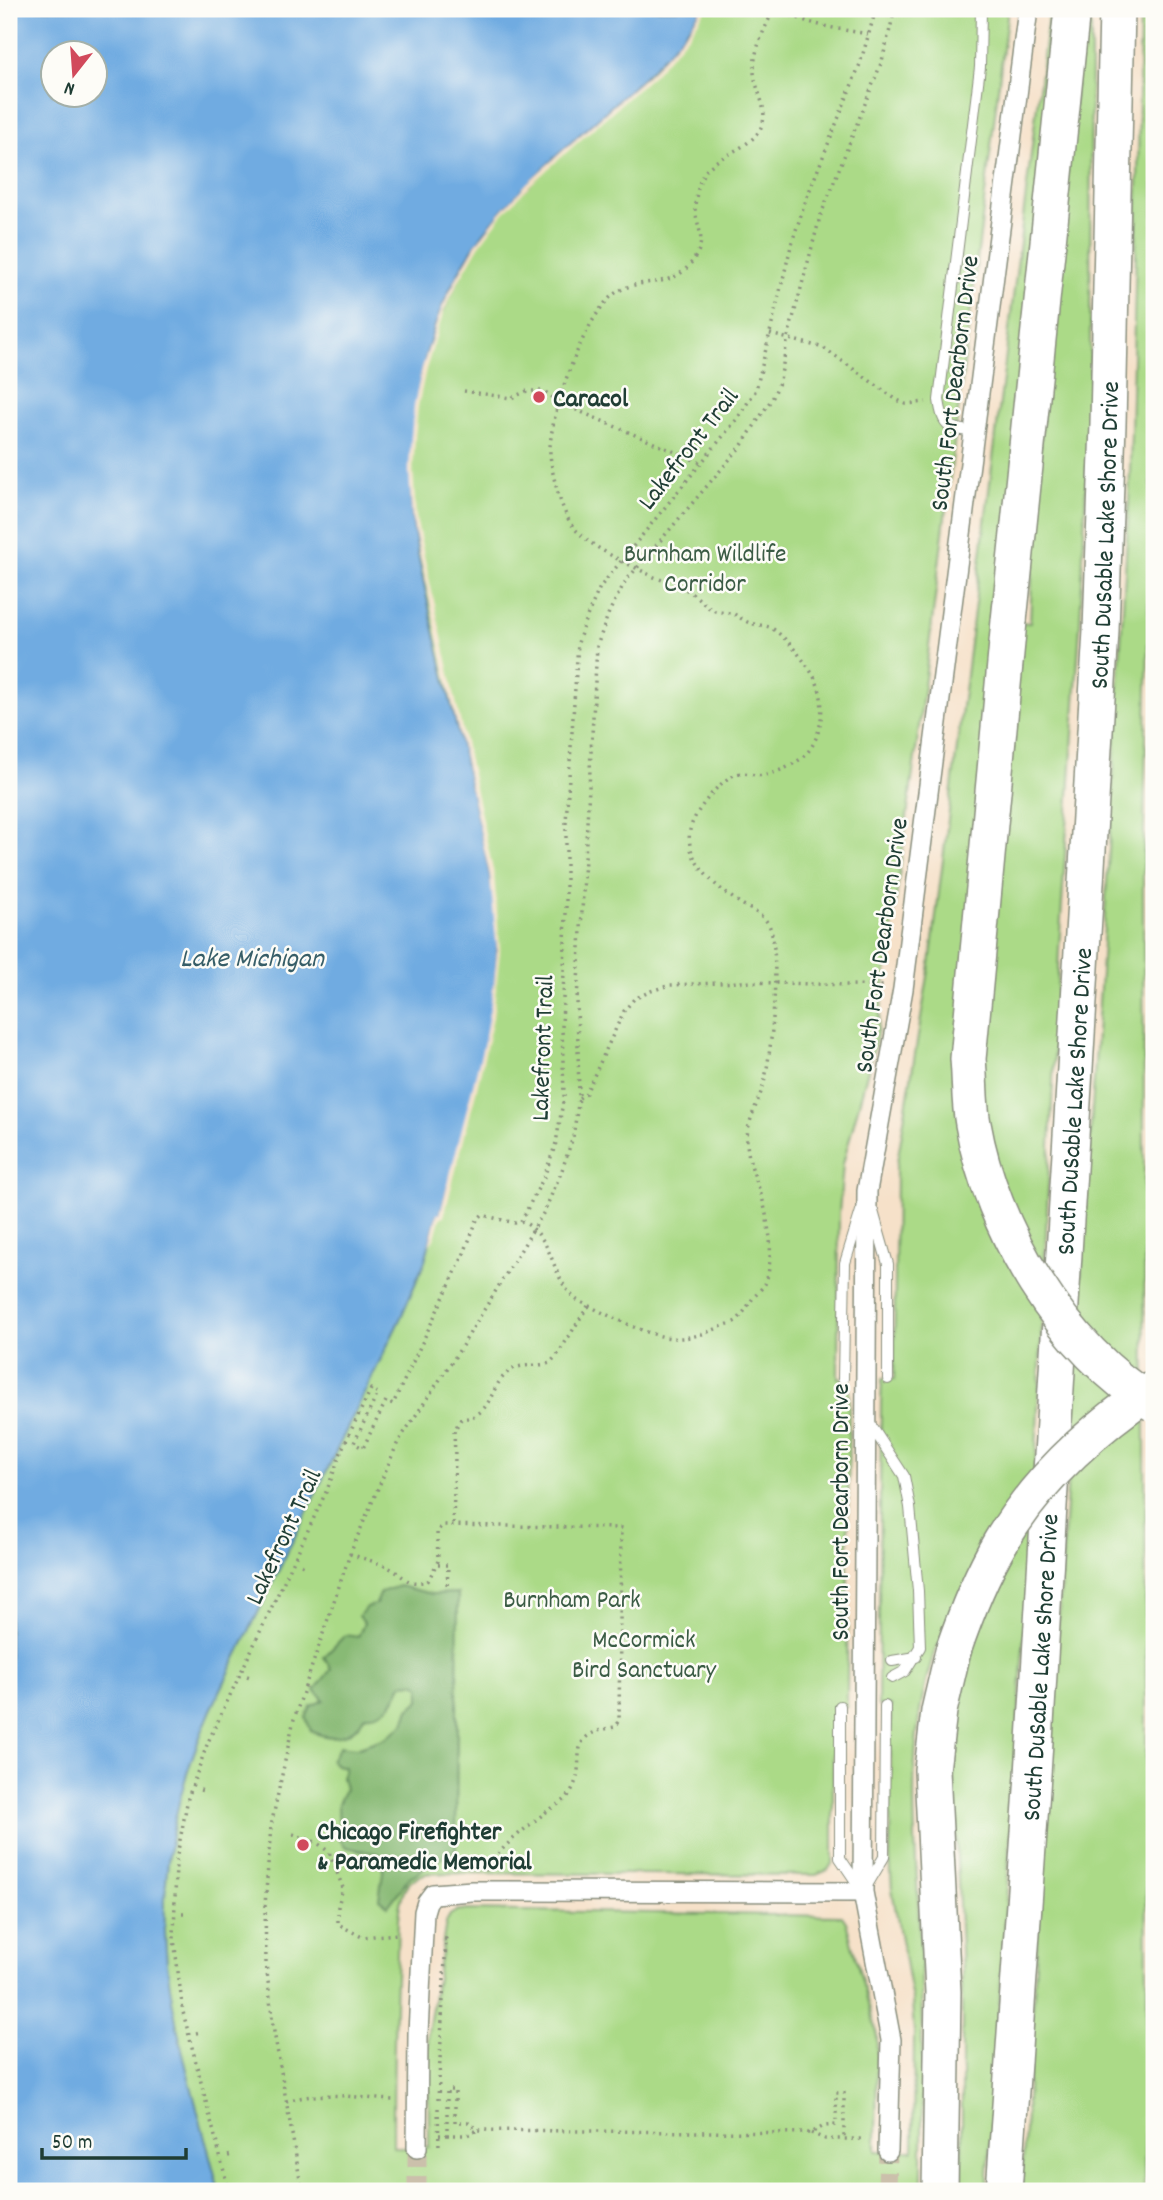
<svg xmlns="http://www.w3.org/2000/svg" width="1163" height="2200" viewBox="0 0 1163 2200" font-family="Dekko,sans-serif">
	<style>
		.green { fill: #abda87; stroke: #658c5e; stroke-width: 2 }
		.forest { fill: #88ba74; stroke: #547c54; stroke-width: 2 }
		.water { fill: #70abe1; stroke: #48748a; stroke-width: 2; fill-rule: evenodd }
		.pier { fill: #f6e1c9 }
		.lines { fill: none; stroke-linecap: round; stroke-linejoin: round }
		.minor-tunnel { stroke: #cbc0ab; stroke-width: 19; stroke-dasharray: 19 10; stroke-linecap: butt }
		.service-casing { stroke: #8a8f7e; stroke-width: 12 }
		.minor-casing { stroke: #8a8f7e; stroke-width: 22 }
		.motorway-casing { stroke: #8a8f7e; stroke-width: 38 }
		.path { stroke: #8a8f7e; stroke-width: 3.5; stroke-dasharray: 2 5; stroke-linecap: butt }
		.service { stroke: #fff; stroke-width: 10 }
		.minor { stroke: #fff; stroke-width: 19 }
		.motorway { stroke: #fff; stroke-width: 35 }
		.motorway-bridge-casing { stroke: #8a8f7e; stroke-width: 38; stroke-linecap: butt }
		.motorway-bridge { stroke: #fff; stroke-width: 35 }
		.poi-dot { fill: #d1495b; stroke: #fdfcf7; stroke-width: 2.5 }
		.labels { text-anchor: middle; stroke-width: 5; stroke-linejoin: round; paint-order: stroke }
		.street-label { font-size: 26px; fill: #1f3d34; stroke: #fdfcf7 }
		.poi-label { font-size: 26px; font-weight: bold; fill: #1f3d34; stroke: #fdfcf7; text-anchor: start }
		.park-label { font-size: 26px; fill: #3b5c45; stroke: #fdfcf7 }
		.water-label { font-size: 28px; font-style: italic; fill: #375e68; stroke: #fdfcf7 }
	</style>
	<rect width="100%" height="100%" fill="#fdfcf7"/>
	<filter id="ink" filterUnits="userSpaceOnUse"><feTurbulence type="fractalNoise" baseFrequency=".0143" numOctaves="2"/><feDisplacementMap in="SourceGraphic" scale="14" xChannelSelector="R" yChannelSelector="G"/><feConvolveMatrix kernelMatrix="1 2 1 2 8 2 1 2 1" color-interpolation-filters="sRGB"/></filter>
	<filter id="wash" filterUnits="userSpaceOnUse"><feTurbulence type="fractalNoise" baseFrequency=".00686" numOctaves="4" result="noise"/><feDisplacementMap in="SourceGraphic" scale="28" xChannelSelector="R" yChannelSelector="G"/><feGaussianBlur stdDeviation="1.57" result="paint"/><feColorMatrix in="noise" values="0 0 0 0 0 0 0 0 0 0 0 0 0 0 0 0 0 1.4 0 .05"/><feComposite in="paint" operator="in"/></filter>
	<g filter="url(#wash)">
		<rect width="100%" height="100%" fill="#f6e1c9"/>
		<path class="green" d="M702,9H1008L917,743L883,995L876,1040L843,1164L839,1213L838,1378L849,1379L847,1706L833,1707V1862L828,1870L816,1875L429,1873C418,1875 409,1880 404,1891C396,1909 398,1935 397,1954C394,2019 393,2083 393,2147H429L428,2032L446,1922L450,1915L458,1910L842,1916L846,1922L877,2036L876,2151H913L914,2032L912,2000L892,1890L890,1857L891,1706H878L881,1403L882,1379H894L896,1168L930,964L1049,9H1058L1009,621L1030,623L1036,487L1083,9H1091L1090,392L1080,627L1059,949L1036,1451L987,2191H962V1972L953,1766L959,1709L971,1657L937,1645C899,1747 919,1863 921,1968C923,2043 922,2118 922,2191H219C200,2116 175,2040 167,1963C158,1876 176,1789 211,1710L401,1317L425,1261L490,1017C495,982 497,949 495,914L415,540L409,470L414,406L422,368L432,335L476,244L500,213L595,121L651,72L688,30Z
			M1140,9H1154V358L1143,877L1147,2007L1144,2191H1021L1109,851L1129,504L1138,180Z"/>
		<path class="forest" d="M399,1586L432,1594L458,1593L456,1849L410,1877L388,1906L379,1899L384,1865L379,1854L346,1847L339,1839L338,1804L345,1789L342,1778L345,1767L336,1765L331,1760L340,1746L356,1748L385,1738L404,1724L409,1709L420,1700V1686L414,1683L402,1684C395,1701 386,1717 365,1715C354,1737 333,1742 311,1731L306,1718L311,1706L324,1700L315,1690L331,1669L324,1657L345,1635L358,1637L364,1623L359,1616L366,1607L376,1604L381,1592Z"/>
		<path class="water" d="M9,9H702C668,60 621,97 577,137C551,161 524,185 501,212C425,299 406,407 412,519C427,613 453,706 473,799C484,849 498,899 497,951C495,1035 462,1133 440,1215H437L425,1261L401,1317L211,1710C176,1789 158,1876 167,1963C175,2040 200,2116 219,2191H9ZM52,52H94V94H52Z"/>
		<path class="pier" d="M702,9H706L691,32L654,74L529,186L502,215L479,246L460,279L444,311L426,369L418,406L415,437L413,470L416,519L494,875L500,950L493,1017L476,1092L444,1216L440,1218L435,1237L429,1246L437,1214H440L484,1042L494,984L497,950L490,876L412,519L409,470L411,437L414,406L422,368L441,310L457,278L476,244L500,213L527,183L651,72L688,30Z"/>
	</g>
	<g filter="url(#ink)">
		<g class="lines">
			<path class="minor-tunnel" d="M417,2148V2191
				M887,2191L888,2151"/>
			<defs>
				<path id="service" d="M973,432C948,428 943,427 939,400L980,67L981,9
					M873,1211L888,1264V1379
					M843,1379L845,1263L861,1211
					M870,1424L904,1476L910,1507L918,1591L920,1647L905,1671L892,1678
					M892,1661L916,1657
					M840,1706V1858L863,1892L884,1857L885,1706"/>
				<path id="minor" d="M417,2148L418,2033L424,1912L427,1902L433,1894L472,1891L863,1892
					M888,2151L891,2040L863,1892L867,1191L903,989L1028,9"/>
				<g id="motorway">
					<path d="M1009,621L1072,9"/>
					<path d="M940,2191L943,1992L932,1770L939,1711L953,1651"/>
					<path id="s1" d="M1004,2191L1033,1775L1101,631L1108,424L1117,9"/>
				</g>
			</defs>
			<use href="#service" class="service-casing"/>
			<use href="#minor" class="minor-casing"/>
			<use href="#motorway" class="motorway-casing"/>
			<path class="path" d="M779,9C806,25 838,29 869,34
				M770,334L824,348L897,400L906,404L926,402
				M464,391L511,398L527,391H544L558,402L701,463
				M579,1098L586,1093L624,1011L634,999L651,991L670,985L742,982L885,986
				M521,1221C556,1237 549,1278 577,1300C602,1312 646,1336 673,1338C689,1339 704,1334 718,1328C724,1325 730,1324 736,1321C743,1315 748,1305 753,1298C756,1295 762,1288 765,1284C770,1273 771,1250 770,1238C768,1226 766,1212 763,1201C757,1180 746,1159 747,1137C748,1120 759,1101 764,1083C772,1050 779,968 772,934C768,915 755,913 740,903C717,888 684,861 690,830C693,813 721,778 737,774C747,771 755,777 764,775C777,773 797,764 806,754C822,737 826,704 817,683C811,668 784,633 769,627C763,625 756,625 750,623C744,621 739,617 734,614C728,612 721,613 715,611C705,607 696,594 685,589C674,583 662,581 650,575C627,563 597,551 578,532C562,518 552,475 550,454C548,417 585,312 617,292C646,274 674,294 697,254C706,238 696,224 695,208C695,200 698,188 700,181C710,153 751,153 762,125C769,108 754,88 754,71C754,48 765,28 774,9
				M453,1524L455,1457L454,1431L461,1419C495,1416 487,1386 511,1370C522,1363 538,1367 550,1363L558,1354L588,1306
				M350,1554C363,1559 380,1562 393,1570C409,1580 407,1585 428,1581L438,1561L437,1531L443,1525L621,1528L619,1722L615,1727C559,1736 591,1760 570,1793C565,1803 553,1806 545,1813C524,1829 497,1850 484,1873
				M301,1564L303,1565
				M438,1565H448L447,1589
				M247,1676L250,1677
				M200,1790L204,1791
				M293,1834L316,1842L329,1852L343,1888L338,1906V1924L362,1937L398,1934
				M182,1913H186
				M196,2033L201,2032
				M438,2100L446,1939H443
				M286,2101C328,2090 351,2098 393,2100
				M438,2108L439,2148
				M811,2133L825,2139H864
				M439,2135H447V2090H455V2122H468L478,2130L811,2133L824,2126L836,2125V2093H844V2139
				M447,2135H467L478,2130
				M228,2156L232,2155
				M229,2191L183,2012L174,1939L176,1861L188,1798L208,1742L327,1490L343,1447L371,1389L378,1393L354,1443L363,1448L386,1401L393,1404L463,1256L477,1220L482,1215L515,1223L521,1221L544,1177L556,1143L564,1096L562,1027L566,913V822L578,643L584,623L600,587L737,419L756,390L792,242L807,197L860,64L876,9
				M302,2191L273,2026L266,1963L265,1905L271,1826L294,1719L350,1554L376,1493L398,1442L457,1354L544,1212L561,1173L573,1137L579,1098L577,1000L597,646L609,612L625,582L742,445L773,397L780,380L788,337L820,217L882,61L895,9"/>
			<use href="#service" class="service"/>
			<use href="#minor" class="minor"/>
			<use href="#motorway" class="motorway"/>
			<defs>
				<path id="motorway-bridge" d="M1009,621L968,1059C970,1080 969,1103 973,1124C991,1228 1062,1349 1154,1404
					M953,1651C966,1613 980,1577 1000,1543C1037,1480 1094,1428 1154,1388"/>
			</defs>
			<use href="#motorway-bridge" class="motorway-bridge-casing"/>
			<use href="#motorway-bridge" class="motorway-bridge"/>
		</g>
	</g>
	<g class="poi-dot">
		<circle cx="539" cy="397" r="7"/>
		<circle cx="303" cy="1845" r="7"/>
	</g>
	<g class="labels">
		<g class="street-label">
			<text transform="translate(953 383) rotate(-83)" y="9">South Fort Dearborn Drive</text>
			<text transform="translate(687 448) rotate(-52)" y="9">Lakefront Trail</text>
			<text dy="9" stroke="none"><textPath href="#s1" startOffset="1659">South DuSable Lake Shore Drive</textPath></text>
			<text transform="translate(880 945) rotate(-82)" y="9">South Fort Dearborn Drive</text>
			<text transform="translate(541 1048) rotate(-88)" y="9">Lakefront Trail</text>
			<text dy="9" stroke="none"><textPath href="#s1" startOffset="1092">South DuSable Lake Shore Drive</textPath></text>
			<text transform="translate(839 1512) rotate(-90)" y="9">South Fort Dearborn Drive</text>
			<text transform="translate(282 1536) rotate(-65)" y="9">Lakefront Trail</text>
			<text dy="9" stroke="none"><textPath href="#s1" startOffset="525">South DuSable Lake Shore Drive</textPath></text>
		</g>
		<g class="poi-label">
			<text x="553" y="406">Caracol</text>
			<text x="317" y="1839">Chicago Firefighter<tspan x="317" dy="30">&amp; Paramedic Memorial</tspan></text>
		</g>
		<g class="park-label">
			<text x="705" y="561">Burnham Wildlife<tspan x="705" dy="30">Corridor</tspan></text>
			<text x="572" y="1607">Burnham Park</text>
			<text x="644" y="1647">McCormick<tspan x="644" dy="30">Bird Sanctuary</tspan></text>
		</g>
		<g class="water-label">
			<text x="252" y="966">Lake Michigan</text>
		</g>
	</g>
	<rect width="1163" height="2200" fill="none" stroke="#fdfcf7" stroke-width="35"/>
	<g transform="translate(74 74) rotate(197)"><circle r="33" fill="#fdfcf7" stroke="#a4b0a9" stroke-width="2"/>
	<path d="M0-5L12 26L0 18L-12 26Z" fill="#d1495b"/>
	<text y="-10" font-size="19" font-weight="bold" text-anchor="middle" fill="#1f3d34">N</text>
	</g>
	<path d="M42 2148v10h144v-10" fill="none" stroke="#1f3d34" stroke-width="3.5"/>
	<text x="52" y="2148" font-size="21" fill="#1f3d34" stroke="#fdfcf7" stroke-width="5" paint-order="stroke">50 m</text>
</svg>
